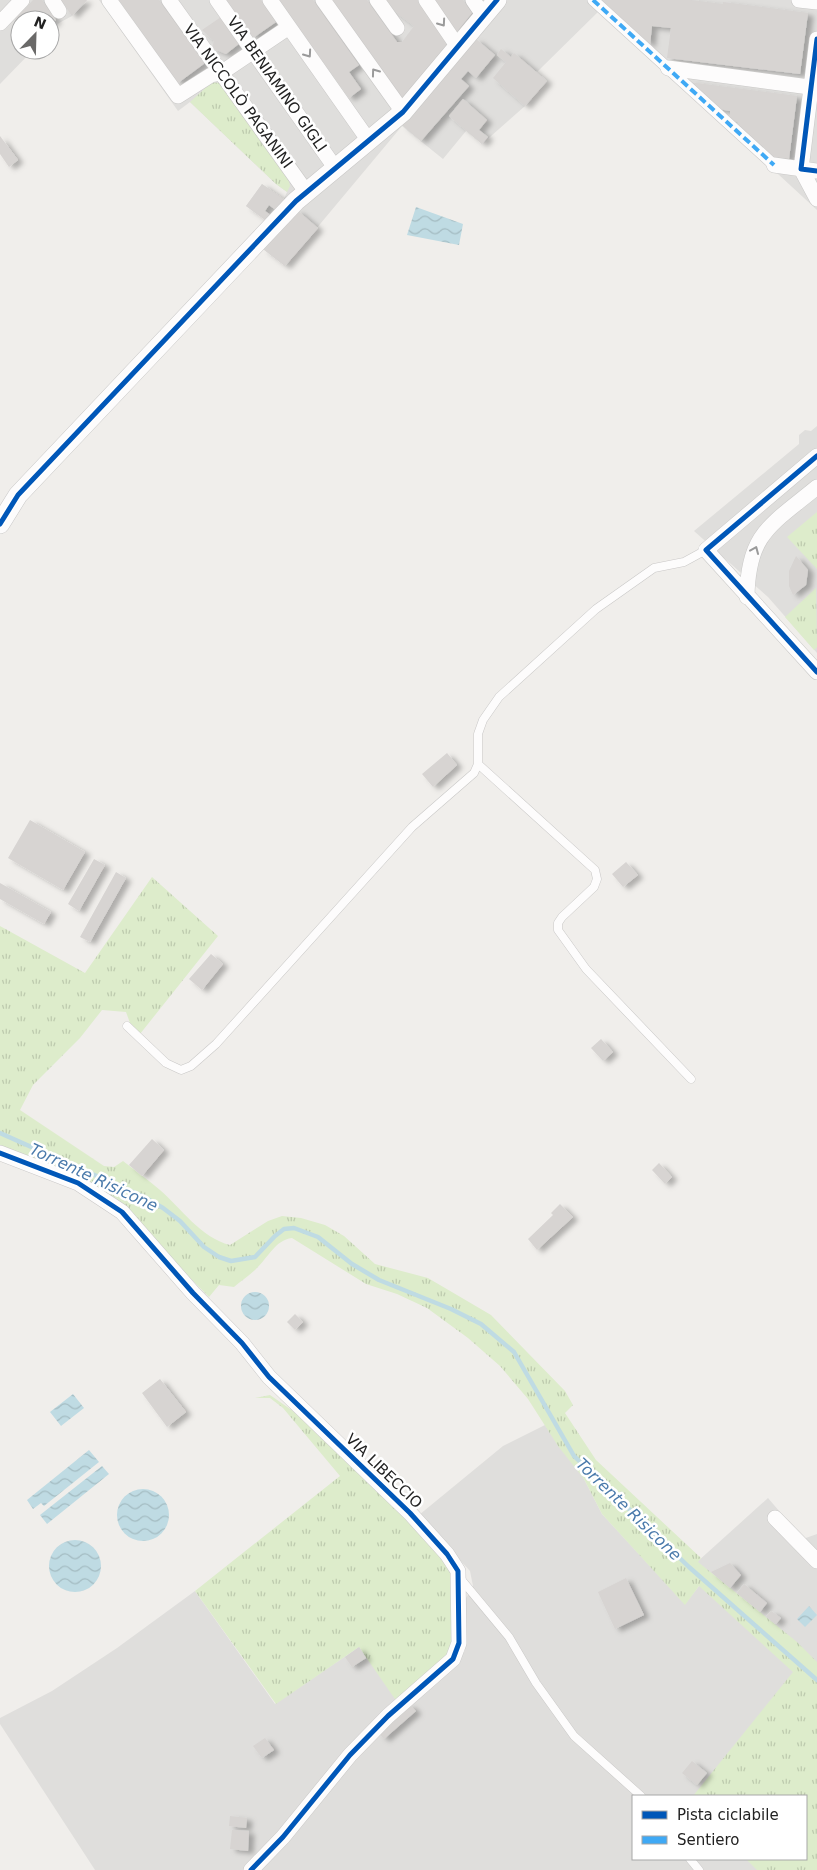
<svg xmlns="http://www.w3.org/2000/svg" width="817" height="1870" viewBox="0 0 817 1870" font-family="'DejaVu Sans',sans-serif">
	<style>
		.residential { fill: #dfdedc; fill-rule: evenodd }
		.grass { fill: url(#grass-tufts) }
		.water { fill: url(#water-waves) }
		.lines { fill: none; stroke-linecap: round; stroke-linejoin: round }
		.stream { stroke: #bfdbe3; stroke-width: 4.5 }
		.building { fill: #d7d4d2; filter: url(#shadow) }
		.service-casing { stroke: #c9c8c7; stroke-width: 9 }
		.pedestrian-casing { stroke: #c9c8c7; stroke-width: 12 }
		.minor-casing { stroke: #c9c8c7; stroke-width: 16 }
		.tertiary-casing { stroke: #c9c8c7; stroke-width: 20 }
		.service { stroke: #fdfcfc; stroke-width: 8 }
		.pedestrian { stroke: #fdfcfc; stroke-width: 11 }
		.minor { stroke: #fdfcfc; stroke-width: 15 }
		.tertiary { stroke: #fdfcfc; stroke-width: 19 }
		.quiet { stroke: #3fa9f5; stroke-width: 4; stroke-dasharray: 8 4; stroke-linecap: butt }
		.cycleway-casing { stroke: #fff; stroke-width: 8 }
		.cycleway { stroke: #0057b8; stroke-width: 5 }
		.oneway { stroke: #9a9a9a }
		.labels { text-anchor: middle; stroke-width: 5; stroke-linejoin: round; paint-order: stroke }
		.street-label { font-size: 15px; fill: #222; stroke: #fff }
		.water-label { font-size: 16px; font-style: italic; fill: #4a7aab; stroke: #fff }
	</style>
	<defs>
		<pattern id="grass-tufts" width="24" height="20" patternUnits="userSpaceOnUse" patternTransform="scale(1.25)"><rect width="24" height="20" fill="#ddeccb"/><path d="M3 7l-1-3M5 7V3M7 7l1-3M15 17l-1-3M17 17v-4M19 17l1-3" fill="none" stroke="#bdcaae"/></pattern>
		<pattern id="water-waves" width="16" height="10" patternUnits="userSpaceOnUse" patternTransform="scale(1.25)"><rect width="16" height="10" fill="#bfdbe3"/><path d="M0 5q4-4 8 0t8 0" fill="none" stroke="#a4bcc2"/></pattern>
		<filter id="shadow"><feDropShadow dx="5.5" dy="3" stdDeviation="2.5" flood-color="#0004"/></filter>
	</defs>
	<rect width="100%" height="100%" fill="#f0eeeb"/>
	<path class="residential" d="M0,0H87L72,16L59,23L50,32V20H20V50H33L0,84Z
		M99,0H817V210L600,10L537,72L547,81L525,106L482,144L466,131L443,159L402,126L285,266L263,249L279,230L246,206L262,184L284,199L287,192L276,184L190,102L178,111Z
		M817,426V653L768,597L694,531L799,444V435L805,430L811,431Z
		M545,1425L584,1479L602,1514L685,1604L699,1586L697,1562L768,1498L803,1539L817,1534V1870H95L0,1724V1718L52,1691L117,1648L195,1591L275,1704L359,1647L458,1660L465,1651L463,1614L466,1598L473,1586L470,1571L419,1515L503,1446ZM633,1796H806V1859H633Z"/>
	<path class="grass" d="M212,82L219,83L288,177L290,186L287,192L276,184L190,102Z
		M817,512V569L787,537Z
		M816,588L817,647L814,650L785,617Z
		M152,877L218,936L140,1034L130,1023L126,1012L102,1010L80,1038L33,1085L20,1110L104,1166L114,1167L123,1161C135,1170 148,1180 160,1190C181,1208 201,1238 230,1245L268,1221L282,1216L301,1218L325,1225L344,1236L375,1264L428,1278L491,1315L565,1391L573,1405L565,1413L596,1460L701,1558L698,1562L797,1642L817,1662V1870H757L746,1859H806V1796H693L793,1672L699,1586L685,1605L602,1514L584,1479L558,1446L528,1399L500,1366L468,1338L427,1308L397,1294L366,1284L292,1238C275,1240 268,1258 256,1269C249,1276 241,1281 234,1287L219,1285L209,1297L178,1266L141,1223L0,1148V926L85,973Z
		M270,1395L293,1411L432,1544L454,1574V1642L448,1657L397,1702L359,1647L276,1704L195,1591L340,1476L283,1408L270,1398H255Z"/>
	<path class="water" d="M416,207L463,224L459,245L407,235Z
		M241 1306a14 14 0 1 1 28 0a14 14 0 1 1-28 0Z
		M73,1394L84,1408L61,1426L50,1412Z
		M89,1450L99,1462L44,1506L41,1503L33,1509L27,1500Z
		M102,1466L109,1474L47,1524L40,1515Z
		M117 1515a26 26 0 1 1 52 0a26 26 0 1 1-52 0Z
		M49 1566a26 26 0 1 1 52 0a26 26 0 1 1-52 0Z
		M809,1606L817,1615L805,1627L797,1619Z"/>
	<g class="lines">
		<path class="stream" d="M0,1133L144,1197L163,1208L180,1221L204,1247L219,1257L231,1261L255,1257L275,1236L284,1229L294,1228L318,1237L352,1264L379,1280L451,1309L481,1324L514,1352L574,1456L689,1567L817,1680"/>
	</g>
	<path class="building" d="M33,0H42L56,20L50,26V20H20V25L15,19Z
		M61,0H87L72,16Z
		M119,0H159L205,63L178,83Z
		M226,0H261L276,22L253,38Z
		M279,0H313L359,65L349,72L361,89L349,98Z
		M332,0H367L397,42H402L414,26L389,7L385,0H418L449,42L402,98Z
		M434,0H463L472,13L456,33Z
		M596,0H691L723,4V2L808,13L800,74L667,58L671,28L652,26L650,45Z
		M221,17L240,43L226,54L212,48L214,41L202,30Z
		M476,39L495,55L476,78L468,71L461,79L469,86L421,141L402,125Z
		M501,49L511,57L514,53L547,81L525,106L493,78L506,62L497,55Z
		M688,82L797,96L789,159L770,157L736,130L738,122L730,120V111L713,108Z
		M463,99L487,120L479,130L488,137L482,144L449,116Z
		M0,136L18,160L9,167L0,154Z
		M262,184L285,200L277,211L269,205L265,211L272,216L268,222L246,206Z
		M297,210L318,228L285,266L263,249Z
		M796,556L808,570L806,585L793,595L789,586V571Z
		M447,753L457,765L433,787L422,774Z
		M30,820L85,852L63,890L8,858Z
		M94,859L105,865L79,911L68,904Z
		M626,862L638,875L623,887L612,874Z
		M116,872L126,878L90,942L80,937Z
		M0,883L51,912L44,924L0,899Z
		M211,954L223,964L202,990L189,979Z
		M601,1039L613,1052L603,1061L591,1048Z
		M152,1139L164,1150L142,1176L129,1165Z
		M659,1163L672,1177L665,1184L652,1170Z
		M560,1204L573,1217L537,1250L528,1239L553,1215L551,1213Z
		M295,1314L303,1322L295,1330L287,1322Z
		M160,1379L186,1412L167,1427L142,1393Z
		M730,1563L741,1575L730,1588L711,1572Z
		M626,1578L644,1615L615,1629L598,1592Z
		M744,1584L767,1603L760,1612L737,1593Z
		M771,1611L781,1618L776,1624L766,1617Z
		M359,1647L366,1658L352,1667L345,1657Z
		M409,1704L416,1711L384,1739L378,1732Z
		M265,1738L274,1750L262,1758L253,1746Z
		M692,1761L707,1773L697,1785L682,1773Z
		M230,1816L247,1818L246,1828L229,1826Z
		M232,1830L249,1831L248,1851L230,1849Z"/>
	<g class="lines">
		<defs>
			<path id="service" d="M478,764L595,870L597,879L594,887L562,917L558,923V930L586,969L691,1079
				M127,1026L166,1063L181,1070L191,1066L216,1044L412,827L474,773L478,764V734L483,720L499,697L596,609L654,568L684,562L706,550
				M460,1578L509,1637L536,1683L574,1736L641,1796
				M690,1859L699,1870"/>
			<path id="pedestrian" d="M593,0L774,165"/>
			<path id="minor" d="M52,0L59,11
				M109,0L178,96L211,75L221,73L289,27
				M169,0L307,193
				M217,0L336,169
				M270,0L369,141
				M323,0L403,112
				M377,0L397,28
				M426,0L458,47
				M473,0L484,16
				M799,0L817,2
				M0,23L22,0
				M668,68L817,88
				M774,165L817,171
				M801,169L817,39
				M801,169L817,199
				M817,456L706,550L817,672
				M747,597C748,533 771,525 817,487
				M0,1153L78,1183L122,1212L193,1293L242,1343L269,1377L410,1513L447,1554L458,1571L459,1643L453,1659L388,1716L350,1755L283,1837L251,1870
				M775,1518L817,1561"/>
			<path id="tertiary" d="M0,524L18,495L296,201L403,112L497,0"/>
		</defs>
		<use href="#service" class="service-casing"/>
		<use href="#pedestrian" class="pedestrian-casing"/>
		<use href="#minor" class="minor-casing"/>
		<use href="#tertiary" class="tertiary-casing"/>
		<use href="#service" class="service"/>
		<use href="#pedestrian" class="pedestrian"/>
		<use href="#minor" class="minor"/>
		<use href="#tertiary" class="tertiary"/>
		<path class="quiet" d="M593,0L774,165"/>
		<defs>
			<path id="cycleway" d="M817,39L801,169L817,171
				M817,456L706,550L817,672
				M0,524L18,495L296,201L403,112L497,0
				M0,1153L78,1183L122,1212L193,1293L242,1343L269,1377L410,1513L447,1554L458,1571L459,1643L453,1659L388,1716L350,1755L283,1837L251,1870"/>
		</defs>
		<use href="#cycleway" class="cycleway-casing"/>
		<use href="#cycleway" class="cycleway"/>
	</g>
	<defs><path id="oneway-chevron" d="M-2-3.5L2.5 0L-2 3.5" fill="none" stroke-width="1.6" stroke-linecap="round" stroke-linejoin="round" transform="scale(1.25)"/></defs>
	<g class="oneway">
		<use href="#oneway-chevron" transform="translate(442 23) rotate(55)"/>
		<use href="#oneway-chevron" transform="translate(308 54) rotate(55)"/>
		<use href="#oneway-chevron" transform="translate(375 72) rotate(-126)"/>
		<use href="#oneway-chevron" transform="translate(755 550) rotate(-67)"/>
	</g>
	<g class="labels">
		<g class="street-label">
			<text transform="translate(277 84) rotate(55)" y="5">VIA BENIAMINO GIGLI</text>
			<text transform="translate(238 96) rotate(54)" y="5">VIA NICCOLÒ PAGANINI</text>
			<text transform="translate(384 1471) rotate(44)" y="5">VIA LIBECCIO</text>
		</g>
		<g class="water-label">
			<text transform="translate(94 1177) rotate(25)" y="6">Torrente Risicone</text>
			<text transform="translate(629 1509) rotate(44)" y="6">Torrente Risicone</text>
		</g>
	</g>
	<rect x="632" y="1795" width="175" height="65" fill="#ffffff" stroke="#a7a7a7"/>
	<rect x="642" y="1811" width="25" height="8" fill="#0057b8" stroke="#a7a7a7"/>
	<text x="677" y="1820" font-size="15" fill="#222222">Pista ciclabile</text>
	<rect x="642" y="1836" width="25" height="8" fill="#3fa9f5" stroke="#a7a7a7"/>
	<text x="677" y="1845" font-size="15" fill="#222222">Sentiero</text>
	<g transform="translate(35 35) rotate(23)"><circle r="24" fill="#ffffff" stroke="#a7a7a7"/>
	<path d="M0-4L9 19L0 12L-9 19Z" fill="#6a6968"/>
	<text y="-8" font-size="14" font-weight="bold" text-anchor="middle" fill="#222222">N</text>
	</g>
</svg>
